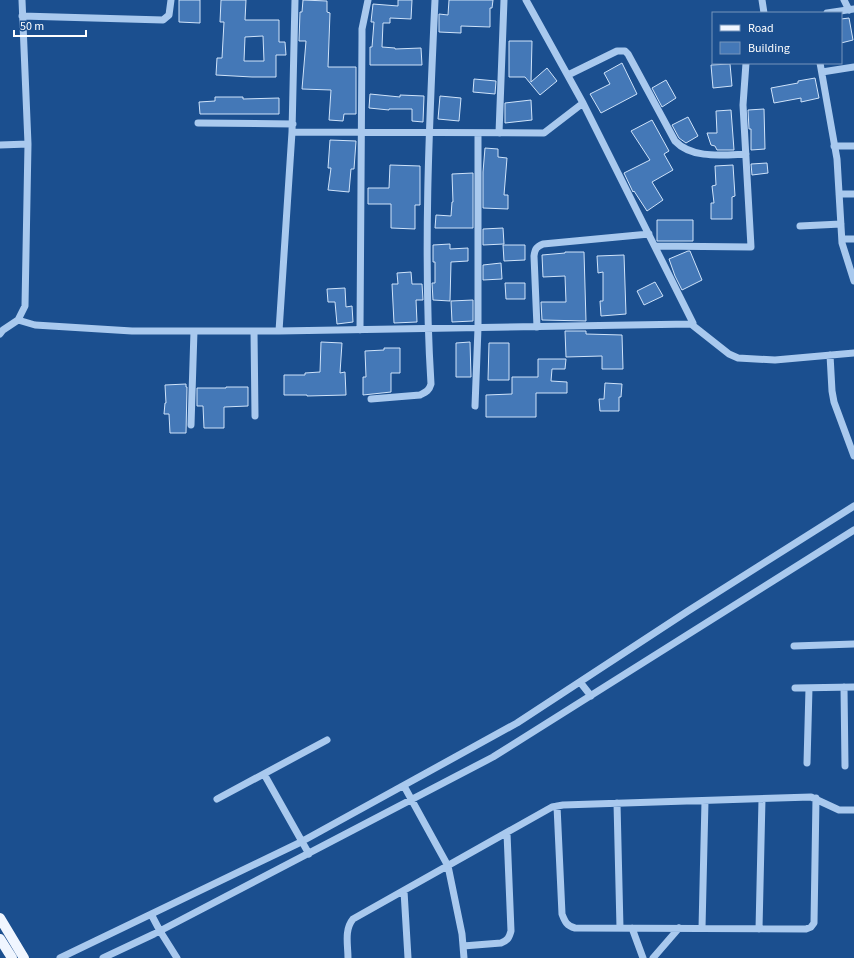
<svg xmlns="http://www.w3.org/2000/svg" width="854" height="958" viewBox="0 0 854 958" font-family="'Source Sans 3',sans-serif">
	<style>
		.building { fill: #4478b7; stroke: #cfe3fa; fill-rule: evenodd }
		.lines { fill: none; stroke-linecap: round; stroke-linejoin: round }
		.minor { stroke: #a9c9ee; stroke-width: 7 }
		.major { stroke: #f0f6ff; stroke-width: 10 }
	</style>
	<rect width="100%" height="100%" fill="#1b4f8f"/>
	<path class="building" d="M179,0H200V23L179,22Z
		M221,0H246L245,20H279V42H285L286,55H276V77H252L216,75L217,58H222L224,22H220ZM263,36L264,61H244L245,37Z
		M303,0L327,1V12L330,13L328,67H356V114H344L343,121L329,120L331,90L302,89L306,41H299L300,12H302Z
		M398,0H412L411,19L390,18V23H383L382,47L395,48V49L421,48L422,65H370V47H372L374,22H371L373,4L398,6Z
		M449,0H493L492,8H490V27L461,26V33L439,32V14L448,15Z
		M849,18L853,40L841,43V19Z
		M509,41H532L531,82L547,68L557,81L540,95L525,77H509Z
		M622,63L637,94L601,113L590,94L610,84L604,73Z
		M730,64L732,86L713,88L711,65Z
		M815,78L819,98L801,102V98L774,103L771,88L798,83V81Z
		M474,79L496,81L495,94L473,92Z
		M666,80L676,98L662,107L652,88Z
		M370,94L400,97V95L424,96L423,122L412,121V109H389V110L369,108Z
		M440,96L461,98L459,121L438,119Z
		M215,97H243V99L279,98V114H200L199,102L215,101Z
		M531,100L532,120L505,123V103Z
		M764,109L765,149L751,150V129H749L748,110Z
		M731,110L734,150H717L715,146L711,145L707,133H717L716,111Z
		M688,117L698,136L686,143L679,138L672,125Z
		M652,120L669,151L664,154L673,170L652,182L663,200L647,211L634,191L633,192L624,173L650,160L631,131Z
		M330,140L356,141L354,169H351L349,192L328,190L331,168H328Z
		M485,148L498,149V157L507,158L504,195H508V209L483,208V172Z
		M767,163L768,173L752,175L751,164Z
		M390,165L420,166V205H415V229L391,228V204H368V188H389Z
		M733,165L735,196L732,197V219H711V203H714L712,186L716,185L715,166Z
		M473,173V228H435L436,215L451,216L452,202H453L452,174Z
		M657,220H693V241H657Z
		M503,228L504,244L483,245V229Z
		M450,244V249L468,248V261L451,262L450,301L433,300L432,283H435V262H433V245Z
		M503,245H525V260L504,261Z
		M688,251H690L702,280L682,290L675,276L669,259Z
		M565,252H584L586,321L542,320L541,302H566L565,276L543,277L542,255L565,253Z
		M624,255L626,314L601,316L600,301H603V272L598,273L597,256Z
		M501,263L502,279L483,280V265Z
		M411,272L412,284H422L423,300H416L417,322L394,323L392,284H398L397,273Z
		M655,282L663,296L644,305L637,291Z
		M505,283H525V299H506Z
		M345,288L346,307L352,306L353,322L337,324L335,302H328L327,289Z
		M473,300V321L452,322L451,301Z
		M565,331H586V334L622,335L623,369H602V356L566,357Z
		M321,342L342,343L340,373L345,372L346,395L307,396V395H284V375H305V373L320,372Z
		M470,342L471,377H456V343Z
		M489,343H509V380H488Z
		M384,348H400V373H391V392L363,395V377H366L365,351L384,350Z
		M538,359H566L565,369H552L551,381L567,382V393H536V417H486V395L512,394V377H538Z
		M605,383L622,384L621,397H619V411H600L599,399H604Z
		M186,384V387H187L186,433H170L169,414H164L165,403H166L165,385Z
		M226,387H248V406L224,407V428H204L203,406H197V388H226Z"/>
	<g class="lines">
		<path class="minor" d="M295,0L292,132L544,133L583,103L526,0
			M762,0L764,13
			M844,0L849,10
			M827,13L854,9
			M22,16L163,20L169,15L171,0
			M820,63L837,159L842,243L854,281
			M822,72L854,67
			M568,75L617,51H625L628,54L675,141C692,159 722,155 746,154
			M198,123L293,124
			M499,133L504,0
			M0,145L28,144
			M834,146H854
			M839,194H854
			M800,226L841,224
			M842,239H854
			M655,246L751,247L743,105L746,63
			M18,320L35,325L132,331H279L691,324L693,323L583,103
			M691,324L729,354L738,358L775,360L854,353
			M537,327L534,256C535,249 536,247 543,244L649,234
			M360,330L362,36V29L368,0
			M254,331L255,416
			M279,331L292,132
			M0,334L3,330L18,320L25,306L28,144L22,0
			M830,355L832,391L834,402L854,456
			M371,399L420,395C426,392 429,391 431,384C423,256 429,128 435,0
			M475,406L478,328V133
			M191,425L194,331
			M794,646L854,644
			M580,682L591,696
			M844,687L845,766
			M795,688L854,687
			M807,763L809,688
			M264,774L309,854
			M404,786L448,866L462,934L464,958
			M217,799L327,740
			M617,803L620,928
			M557,806L562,914C565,922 567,926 575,928L806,929L811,927L814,923L816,798
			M404,891L408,958
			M151,914L160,931L177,958
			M632,928L643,958
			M702,928L705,801
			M759,929L762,799
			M463,946L501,943C508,940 509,938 511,931L507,833
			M60,958L299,843L517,723L688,611L854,506
			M103,958L154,934L493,757L854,530
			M348,958C348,945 344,930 353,919L552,807L563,805L811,797L839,810H854
			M653,958L679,928"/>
		<path class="major" d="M0,918L24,958
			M0,939L12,958"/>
	</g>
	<rect x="712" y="12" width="130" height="52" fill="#1b4f8f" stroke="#7695bc"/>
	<rect x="720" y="25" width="20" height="6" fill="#f0f6ff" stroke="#7695bc"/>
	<text x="748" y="32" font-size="12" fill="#ffffff">Road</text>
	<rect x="720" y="42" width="20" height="12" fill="#4478b7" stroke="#7695bc"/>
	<text x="748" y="52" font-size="12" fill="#ffffff">Building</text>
	<path d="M14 30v6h72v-6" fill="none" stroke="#ffffff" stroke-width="2"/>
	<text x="20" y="30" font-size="12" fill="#ffffff" stroke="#1b4f8f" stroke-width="3" paint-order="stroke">50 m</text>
</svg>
